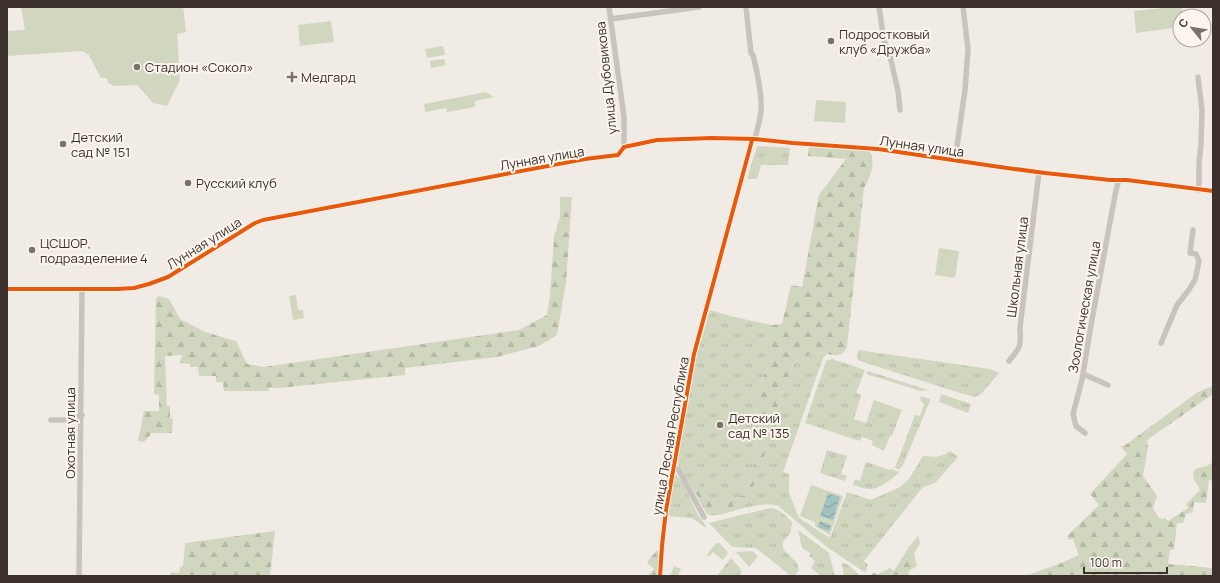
<svg xmlns="http://www.w3.org/2000/svg" width="1220" height="583" viewBox="0 0 1220 583" font-family="Manrope,sans-serif">
	<style>
		.grass { fill: url(#grass-tufts) }
		.forest { fill: url(#forest-firs) }
		.park { fill: #d1d6bf }
		.water { fill: url(#water-waves) }
		.lines { fill: none; stroke-linecap: round; stroke-linejoin: round }
		.minor { stroke: #c9c3be; stroke-width: 5.5 }
		.cycleway-casing { stroke: #fbf5ee; stroke-width: 6 }
		.cycleway { stroke: #e8590c; stroke-width: 4 }
		.poi-dot { fill: #7a716c; stroke: #fbf5ee; stroke-width: 1.5 }
		.labels { text-anchor: middle; stroke-width: 4; stroke-linejoin: round; paint-order: stroke }
		.poi-label { font-size: 13px; fill: #3b302b; stroke: #fbf5ee; text-anchor: start }
		.street-label { font-size: 13px; fill: #3b302b; stroke: #fbf5ee }
	</style>
	<defs>
		<pattern id="grass-tufts" width="24" height="20" patternUnits="userSpaceOnUse"><rect width="24" height="20" fill="#d1d6bf"/><path d="M3 7l-1-3M5 7V3M7 7l1-3M15 17l-1-3M17 17v-4M19 17l1-3" fill="none" stroke="#b4b8a4"/></pattern>
		<pattern id="forest-firs" width="22" height="20" patternUnits="userSpaceOnUse"><rect width="22" height="20" fill="#d1d6bf"/><path d="M5 1l3.5 6h-7zM16 11l3.5 6h-7z" fill="#b4b8a4"/></pattern>
		<pattern id="water-waves" width="16" height="10" patternUnits="userSpaceOnUse"><rect width="16" height="10" fill="#a1c2c1"/><path d="M0 5q4-4 8 0t8 0" fill="none" stroke="#849e9d"/></pattern>
	</defs>
	<rect width="100%" height="100%" fill="#f0ebe5"/>
	<path class="grass" d="M757,146L790,148L788,165H761L757,179H747Z
		M710,310L730,316L771,325L764,348L771,360L755,397L756,460L748,478L744,495L715,507L696,482L710,513L747,499L761,469L770,430L794,362L816,353L827,354L823,358L783,472L789,474V493L799,518L830,538L847,492L871,500L900,487L909,479L923,456C934,457 941,458 950,451L958,457L936,482L922,488L864,561L868,564L866,571L864,572L827,547L777,505C765,503 752,506 740,509C730,511 717,518 707,514L678,464L677,459L697,355Z
		M858,350L990,369L999,373L981,394L975,397L957,392L857,360Z
		M832,359L865,370L856,393L861,395L854,419L866,423L874,400L902,410L892,436H890L884,451L872,445L873,441L862,437L860,441L805,423L826,361Z
		M868,371L928,390L921,391L866,374Z
		M941,394L971,404L968,413L939,402Z
		M921,396L930,399V401L903,465L899,470L895,468L915,415L920,416L924,404L920,400Z
		M827,450L847,456L841,474L847,476L845,481L820,473Z
		M866,462L890,470L892,469L899,472C894,478 878,490 869,489C864,489 858,486 853,485L855,479L860,481Z
		M675,475H677L684,485L698,515L702,520L707,528L692,518L668,516L673,481Z
		M770,508C780,509 785,515 792,522L791,532L783,542V549L797,563L799,570L794,576H791L756,548L734,547L730,545L709,523Z
		M798,530L829,553L835,576H821L811,568L815,561L809,556L811,553L802,548Z
		M716,543H719L727,551L728,553L723,560L713,552L709,556L707,555Z
		M731,558L739,567L742,572L739,576H717Z
		M844,563L850,566L860,576H844L842,564Z"/>
	<path class="forest" d="M809,146L869,151C877,161 870,179 864,188L847,346C842,361 830,353 818,353C810,354 801,359 794,362L770,430L761,469L747,500L720,512L710,513L704,506L690,483L696,482L715,507L744,495L748,478L756,460L755,397L771,360L764,348L771,325L782,324L791,285L802,287L819,195L846,159L808,156Z
		M560,197H572L566,282L557,335L539,346L497,357L405,368V375L279,388H269V391H224L223,382H216V376H199L198,367H190V364L180,363L182,355L165,356L167,406H170V418L173,419L172,433H152L144,442L138,441L144,411H159V395L154,394L156,299L158,296L169,299L180,319L205,332L236,341L247,364L264,367L519,330L547,315L550,295L554,237L560,217Z
		M1213,386V394L1147,440L1148,447L1143,476L1157,496L1153,508L1158,517L1162,519L1165,518L1168,521L1188,508L1186,504L1200,490C1199,486 1195,483 1194,479C1190,467 1200,468 1207,466C1209,465 1211,463 1213,462V481L1209,480L1206,503L1194,502L1193,512L1186,514L1183,523H1177L1174,550H1170L1168,564L1213,568V576H1026L1061,563L1079,555L1073,539L1069,540L1067,536L1099,505L1090,494L1127,454L1120,446H1124L1198,392Z
		M275,531L270,576H170L172,572L179,573L180,567H183L185,543Z
		M918,536L920,543L914,554L917,566L909,571L908,576H869L874,573L878,574L890,568L894,571L909,547Z
		M657,550L659,551L658,576H647L654,569L647,562Z"/>
	<path class="park" d="M21,7H183L186,32L177,34L180,80L167,106L153,103L137,85L114,86L108,83L107,78H101L89,55L82,51L7,56V31L25,30Z
		M1174,7H1182L1183,16H1180V27L1136,33L1134,11Z
		M331,21L334,42L300,46L298,25Z
		M443,46L445,55L427,58L425,49Z
		M444,59L446,65L431,68L430,61Z
		M486,92L494,97L475,101V107L447,112L446,108L425,112L424,104Z
		M816,100L846,102L845,123L814,121Z
		M939,248L959,251L955,278L935,275Z
		M296,295L298,310H303L304,318L293,320L289,296Z
		M811,485L843,496L830,535L815,526V522L800,516Z
		M752,551L758,556L749,567L736,552Z
		M674,566L681,569L678,576H670Z"/>
	<path class="water" d="M828,493L840,497L833,520L820,516Z
		M820,521L831,525L829,531L818,527Z"/>
	<g class="lines">
		<path class="minor" d="M609,7L624,117V147
			M746,7L751,53L753,55C757,71 762,95 761,111C760,121 757,130 755,139
			M879,7L884,41L890,56L898,91L900,110
			M610,19L699,7
			M955,160L965,90L968,49L963,7
			M1198,190L1199,184V164L1201,143L1202,110L1198,77
			M7,289H117L134,288L149,284L168,277L255,223L263,220L585,159L618,155L624,147L657,140L712,138L755,139L793,143L878,149L1000,167L1045,173L1110,180H1127L1213,191
			M1161,343L1177,305L1188,291L1195,280L1199,261L1196,254L1190,253L1193,230
			M1009,361C1021,346 1021,347 1020,328L1039,172
			M1083,374L1108,385
			M51,420H70L82,415
			M1085,433L1076,426L1073,414L1082,380L1091,325L1116,190L1119,180
			M673,467L678,469L704,517
			M79,576L82,290
			M660,576L662,546L666,510L694,354L751,144L752,139"/>
		<defs>
			<path id="cycleway" d="M7,289H117L134,288L149,284L168,277L255,223L263,220L585,159L618,155L624,147L657,140L712,138L755,139L793,143L878,149L1000,167L1045,173L1110,180H1127L1213,191
				M660,576L662,546L666,510L694,354L751,144L752,139"/>
		</defs>
		<use href="#cycleway" class="cycleway-casing"/>
		<use href="#cycleway" class="cycleway"/>
	</g>
	<g class="poi-dot">
		<circle cx="831" cy="41" r="4"/>
		<circle cx="137" cy="67" r="4"/>
		<path d="M290 71h4v4h4v4h-4v4h-4v-4h-4v-4h4z"/>
		<circle cx="63" cy="144" r="4"/>
		<circle cx="188" cy="183" r="4"/>
		<circle cx="32" cy="250" r="4"/>
		<circle cx="720" cy="425" r="4"/>
	</g>
	<g class="labels">
		<g class="poi-label">
			<text x="839" y="39">Подростковый<tspan x="839" dy="15">клуб «Дружба»</tspan></text>
			<text x="145" y="72">Стадион «Сокол»</text>
			<text x="301" y="82">Медгард</text>
			<text x="71" y="142">Детский<tspan x="71" dy="15">сад № 151</tspan></text>
			<text x="196" y="188">Русский клуб</text>
			<text x="40" y="248">ЦСШОР,<tspan x="40" dy="15">подразделение 4</tspan></text>
			<text x="728" y="423">Детский<tspan x="728" dy="15">сад № 135</tspan></text>
		</g>
		<g class="street-label">
			<text transform="translate(606 78) rotate(-96)" y="5">улица Дубовикова</text>
			<text transform="translate(922 146) rotate(8)" y="5">Лунная улица</text>
			<text transform="translate(542 158) rotate(-10)" y="5">Лунная улица</text>
			<text transform="translate(204 243) rotate(-32)" y="5">Лунная улица</text>
			<text transform="translate(1017 267) rotate(-83)" y="5">Школьная улица</text>
			<text transform="translate(1084 307) rotate(-80)" y="5">Зоологическая улица</text>
			<text transform="translate(70 433) rotate(-90)" y="5">Охотная улица</text>
			<text transform="translate(670 436) rotate(-80)" y="5">улица Лесная Республика</text>
		</g>
	</g>
	<rect width="1220" height="583" fill="none" stroke="#3b302b" stroke-width="16"/>
	<g transform="translate(1192 28) rotate(300)"><circle r="19" fill="#fbf5ee" stroke="#aea6a0"/>
	<path d="M0-3L7 15L0 10L-7 15Z" fill="#7a716c"/>
	<text y="-6" font-size="11" font-weight="bold" text-anchor="middle" fill="#3b302b">С</text>
	</g>
	<path d="M1084 567v6h83v-6" fill="none" stroke="#3b302b" stroke-width="2"/>
	<text x="1090" y="567" font-size="12" fill="#3b302b" stroke="#fbf5ee" stroke-width="3" paint-order="stroke">100 m</text>
</svg>
